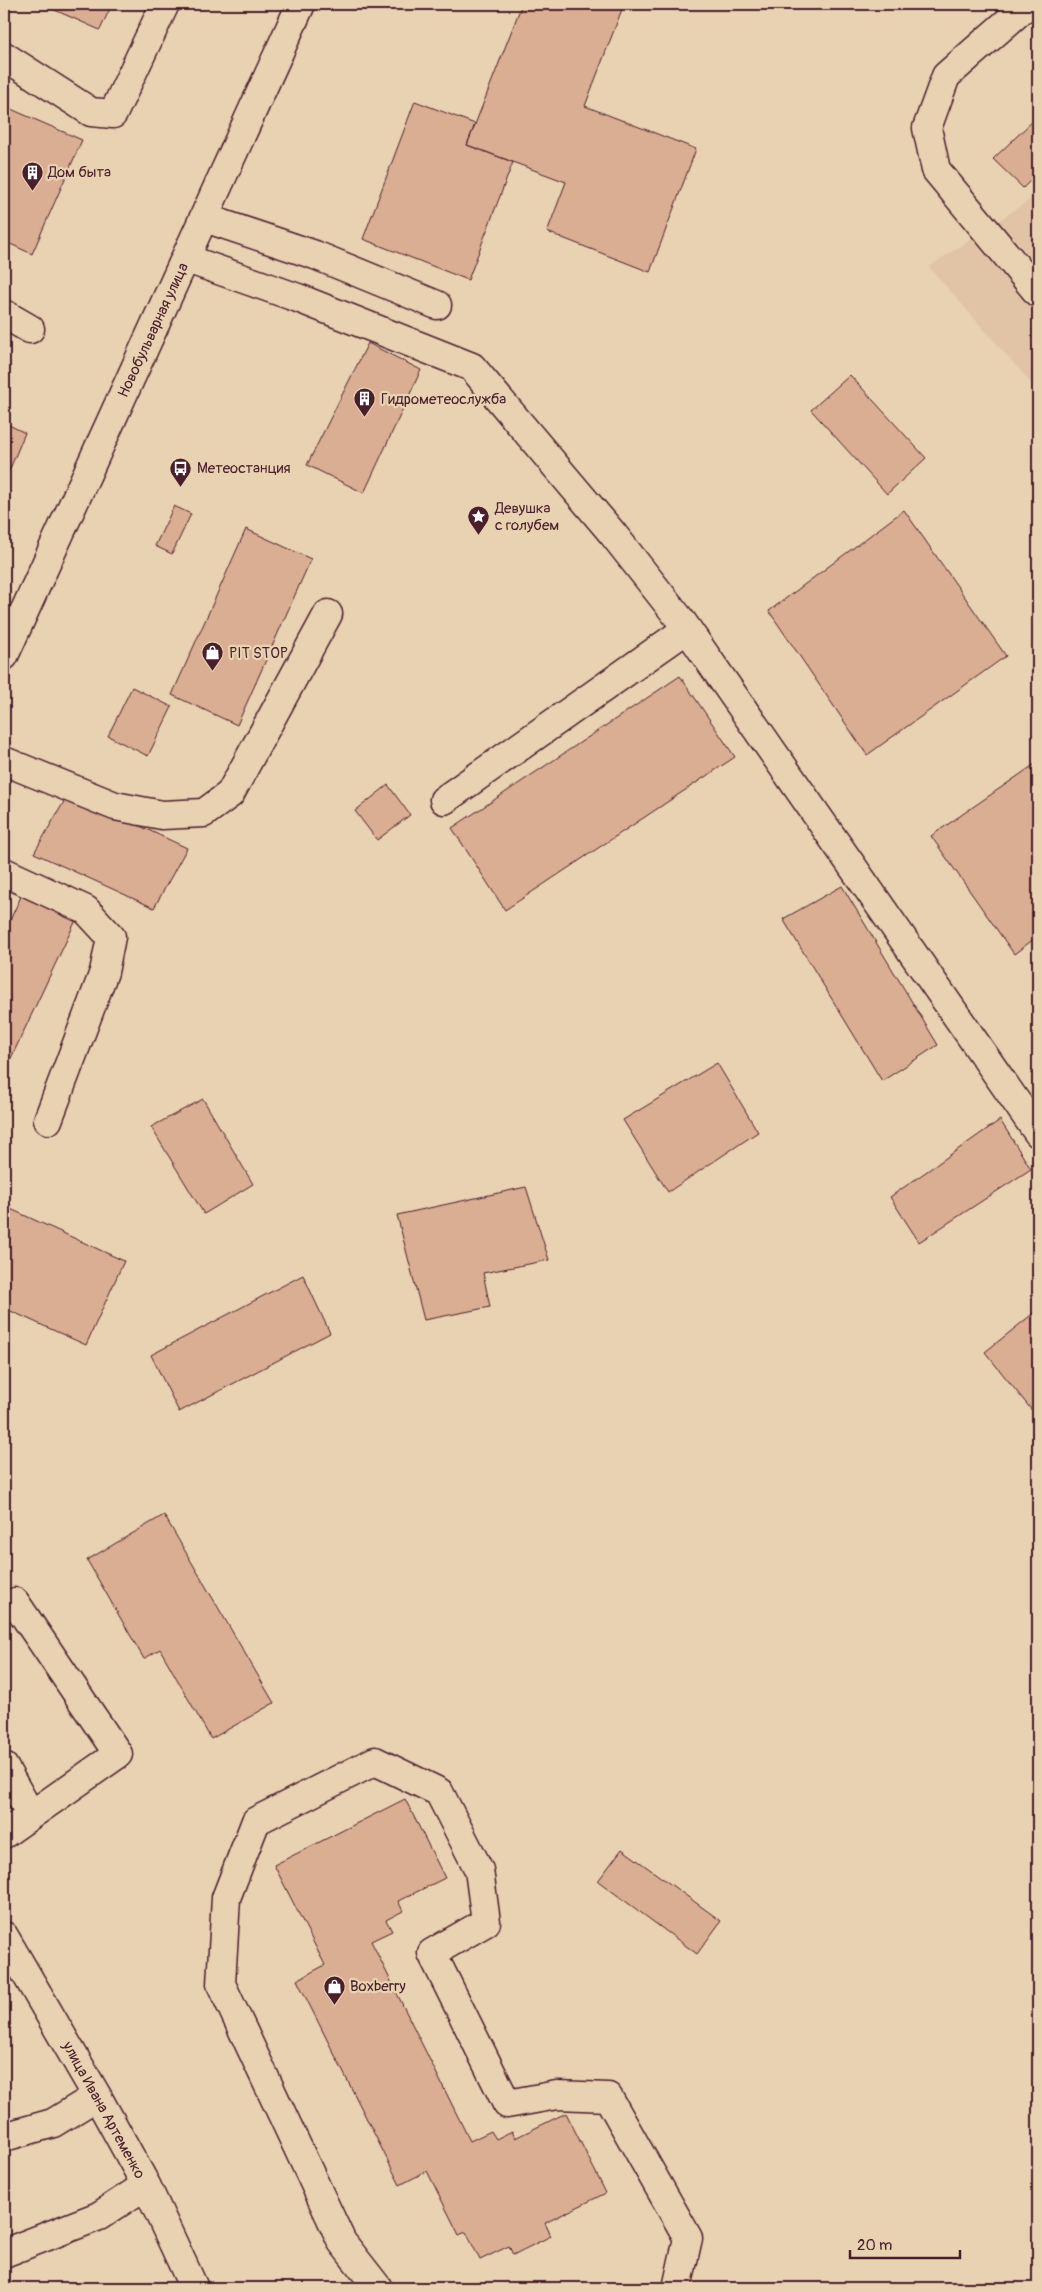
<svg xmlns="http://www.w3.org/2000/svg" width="1042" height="2292" viewBox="0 0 1042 2292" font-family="Pangolin,sans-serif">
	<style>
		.built { fill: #e1c4a6 }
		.building { fill: #daae92; stroke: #4a1f2b }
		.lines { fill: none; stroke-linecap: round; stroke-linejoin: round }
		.minor-casing { stroke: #4a1f2b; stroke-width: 31 }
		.major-casing { stroke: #4a1f2b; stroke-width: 31 }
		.minor { stroke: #e9d2b2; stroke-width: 28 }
		.major { stroke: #e9d2b2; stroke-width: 28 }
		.labels { text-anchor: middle; stroke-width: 4.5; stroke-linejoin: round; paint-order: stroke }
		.poi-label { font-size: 15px; fill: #4a1f2b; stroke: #e9d2b2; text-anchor: start }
		.street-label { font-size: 15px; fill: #4a1f2b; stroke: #e9d2b2 }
	</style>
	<rect width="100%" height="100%" fill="#e9d2b2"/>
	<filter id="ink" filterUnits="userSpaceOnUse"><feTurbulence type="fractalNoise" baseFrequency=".02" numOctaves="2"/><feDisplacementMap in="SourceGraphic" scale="10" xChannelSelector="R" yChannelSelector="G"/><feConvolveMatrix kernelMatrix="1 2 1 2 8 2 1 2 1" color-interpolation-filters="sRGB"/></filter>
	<g filter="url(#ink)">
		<path class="built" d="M1038,194V391L929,267Z"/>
		<path class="building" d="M41,4H112L100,30Z
			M522,4H624L585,106L696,149L650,272L547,232L566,182L467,145Z
			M415,101L475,124L467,145L513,162L468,280L363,239Z
			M4,106L82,140L32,254L4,241Z
			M1038,116V173L1023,188L993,159Z
			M368,343L421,370L364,493L307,465Z
			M850,375L926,458L887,494L811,410Z
			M7,424L25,433L4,483V432Z
			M174,506L191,514L172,554L155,546Z
			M904,510L1006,656L867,755L769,611Z
			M246,529L311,559L237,725L172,695Z
			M680,676L735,757L505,910L452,828Z
			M132,687L172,707L148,756L108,736Z
			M1038,762V936L1014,954L931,836Z
			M388,785L410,815L377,840L355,811Z
			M69,793L187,848L154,908L34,853Z
			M842,886L938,1045L882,1081L783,919Z
			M24,890L77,918L4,1073V933Z
			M717,1063L758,1132L668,1192L623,1120Z
			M203,1099L253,1184L204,1214L151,1127Z
			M1000,1120L1031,1169L919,1242L890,1197Z
			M526,1187L549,1260L483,1273L490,1307L424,1320L397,1215Z
			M4,1206L124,1261L86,1345L4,1308Z
			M303,1275L330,1333L179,1412L151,1355Z
			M1035,1312L1038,1316V1418L985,1352Z
			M164,1515L274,1703L211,1739L160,1649L144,1659L87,1560Z
			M405,1799L445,1878L398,1901L403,1911L386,1920L392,1931L371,1941L470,2141L491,2131L496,2139L512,2131L515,2138L566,2113L606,2193L545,2223L551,2236L513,2255L509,2246L480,2260L466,2232L459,2235L427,2171L400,2185L297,1980L325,1965L274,1865Z
			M622,1849L721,1921L697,1954L598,1881Z"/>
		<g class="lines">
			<defs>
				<path id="minor" d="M1028,4L946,76L927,128L936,170L1038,293
					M4,56L91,112L113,114L165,4
					M205,218L315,255L437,305
					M187,259L298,298L472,367L613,534L683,623L1038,1133
					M4,314L30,329
					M4,761L115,806L162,815L204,813L230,794L328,614
					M444,800L687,629
					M4,872L86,910L111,937L104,972L48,1120
					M4,1767L31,1815
					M4,1834L118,1754L15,1602
					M4,1936L97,2096L146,2185L194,2288
					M4,2137L53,2123L97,2096
					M4,2253L99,2216L146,2185
					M378,2288L342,2242L221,1984L226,1898L256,1821L375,1761L439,1792L479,1870L486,1922L432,1953L507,2104L557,2095L608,2097L688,2238L677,2288"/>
				<path id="major" d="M4,656L301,4"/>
			</defs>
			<use href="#minor" class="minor-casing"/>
			<use href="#major" class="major-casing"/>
			<use href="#minor" class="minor"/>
			<use href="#major" class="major"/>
		</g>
	</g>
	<defs>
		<symbol id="building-pin" viewBox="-11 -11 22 30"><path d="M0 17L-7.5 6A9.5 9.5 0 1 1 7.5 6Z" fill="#4a1f2b" stroke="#e9d2b2"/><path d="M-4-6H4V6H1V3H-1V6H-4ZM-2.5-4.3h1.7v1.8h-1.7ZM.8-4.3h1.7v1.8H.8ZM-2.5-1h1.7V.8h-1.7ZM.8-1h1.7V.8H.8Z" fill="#fff"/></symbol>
		<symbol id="bus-pin" viewBox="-11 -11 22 30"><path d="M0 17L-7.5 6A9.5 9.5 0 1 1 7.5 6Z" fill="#4a1f2b" stroke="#e9d2b2"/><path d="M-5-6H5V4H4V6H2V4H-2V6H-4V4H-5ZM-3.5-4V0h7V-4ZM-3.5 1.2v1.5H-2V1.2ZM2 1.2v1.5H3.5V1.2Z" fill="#fff"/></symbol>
		<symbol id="sight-pin" viewBox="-11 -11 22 30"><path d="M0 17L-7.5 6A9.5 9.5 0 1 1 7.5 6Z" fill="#4a1f2b" stroke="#e9d2b2"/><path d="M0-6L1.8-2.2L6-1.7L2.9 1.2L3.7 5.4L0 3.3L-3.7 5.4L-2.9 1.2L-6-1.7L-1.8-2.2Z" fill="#fff"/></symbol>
		<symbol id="shop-pin" viewBox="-11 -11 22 30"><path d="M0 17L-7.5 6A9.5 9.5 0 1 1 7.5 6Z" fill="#4a1f2b" stroke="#e9d2b2"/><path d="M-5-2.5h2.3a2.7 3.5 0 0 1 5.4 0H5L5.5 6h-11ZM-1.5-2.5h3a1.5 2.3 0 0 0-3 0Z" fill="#fff"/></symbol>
	</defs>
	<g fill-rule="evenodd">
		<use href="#building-pin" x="20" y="160" width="25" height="34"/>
		<use href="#building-pin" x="352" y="386" width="25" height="34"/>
		<use href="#bus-pin" x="168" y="456" width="25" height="34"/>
		<use href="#sight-pin" x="466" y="504" width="25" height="34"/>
		<use href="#shop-pin" x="200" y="640" width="25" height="34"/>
		<use href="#shop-pin" x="322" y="1974" width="25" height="34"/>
	</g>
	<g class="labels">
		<g class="poi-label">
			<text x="48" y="177">Дом быта</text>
			<text x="381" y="404">Гидрометеослужба</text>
			<text x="197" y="473">Метеостанция</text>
			<text x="495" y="513">Девушка<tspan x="495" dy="17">с голубем</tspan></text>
			<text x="229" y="658">PIT STOP</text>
			<text x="350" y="1991">Boxberry</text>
		</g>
		<g class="street-label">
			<text transform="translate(153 330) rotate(-65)" y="5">Новобульварная улица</text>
			<text transform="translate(104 2110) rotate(61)" y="5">улица Ивана Артеменко</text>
		</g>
	</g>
	<rect width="1042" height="2292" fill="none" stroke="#e9d2b2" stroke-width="20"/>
	<rect x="10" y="10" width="1022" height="2272" fill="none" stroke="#4a1f2b" stroke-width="2" filter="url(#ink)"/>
	<path d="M850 2250v8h110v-8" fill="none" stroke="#4a1f2b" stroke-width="2.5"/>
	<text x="857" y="2250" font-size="15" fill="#4a1f2b" stroke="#e9d2b2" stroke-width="4" paint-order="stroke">20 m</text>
</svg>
